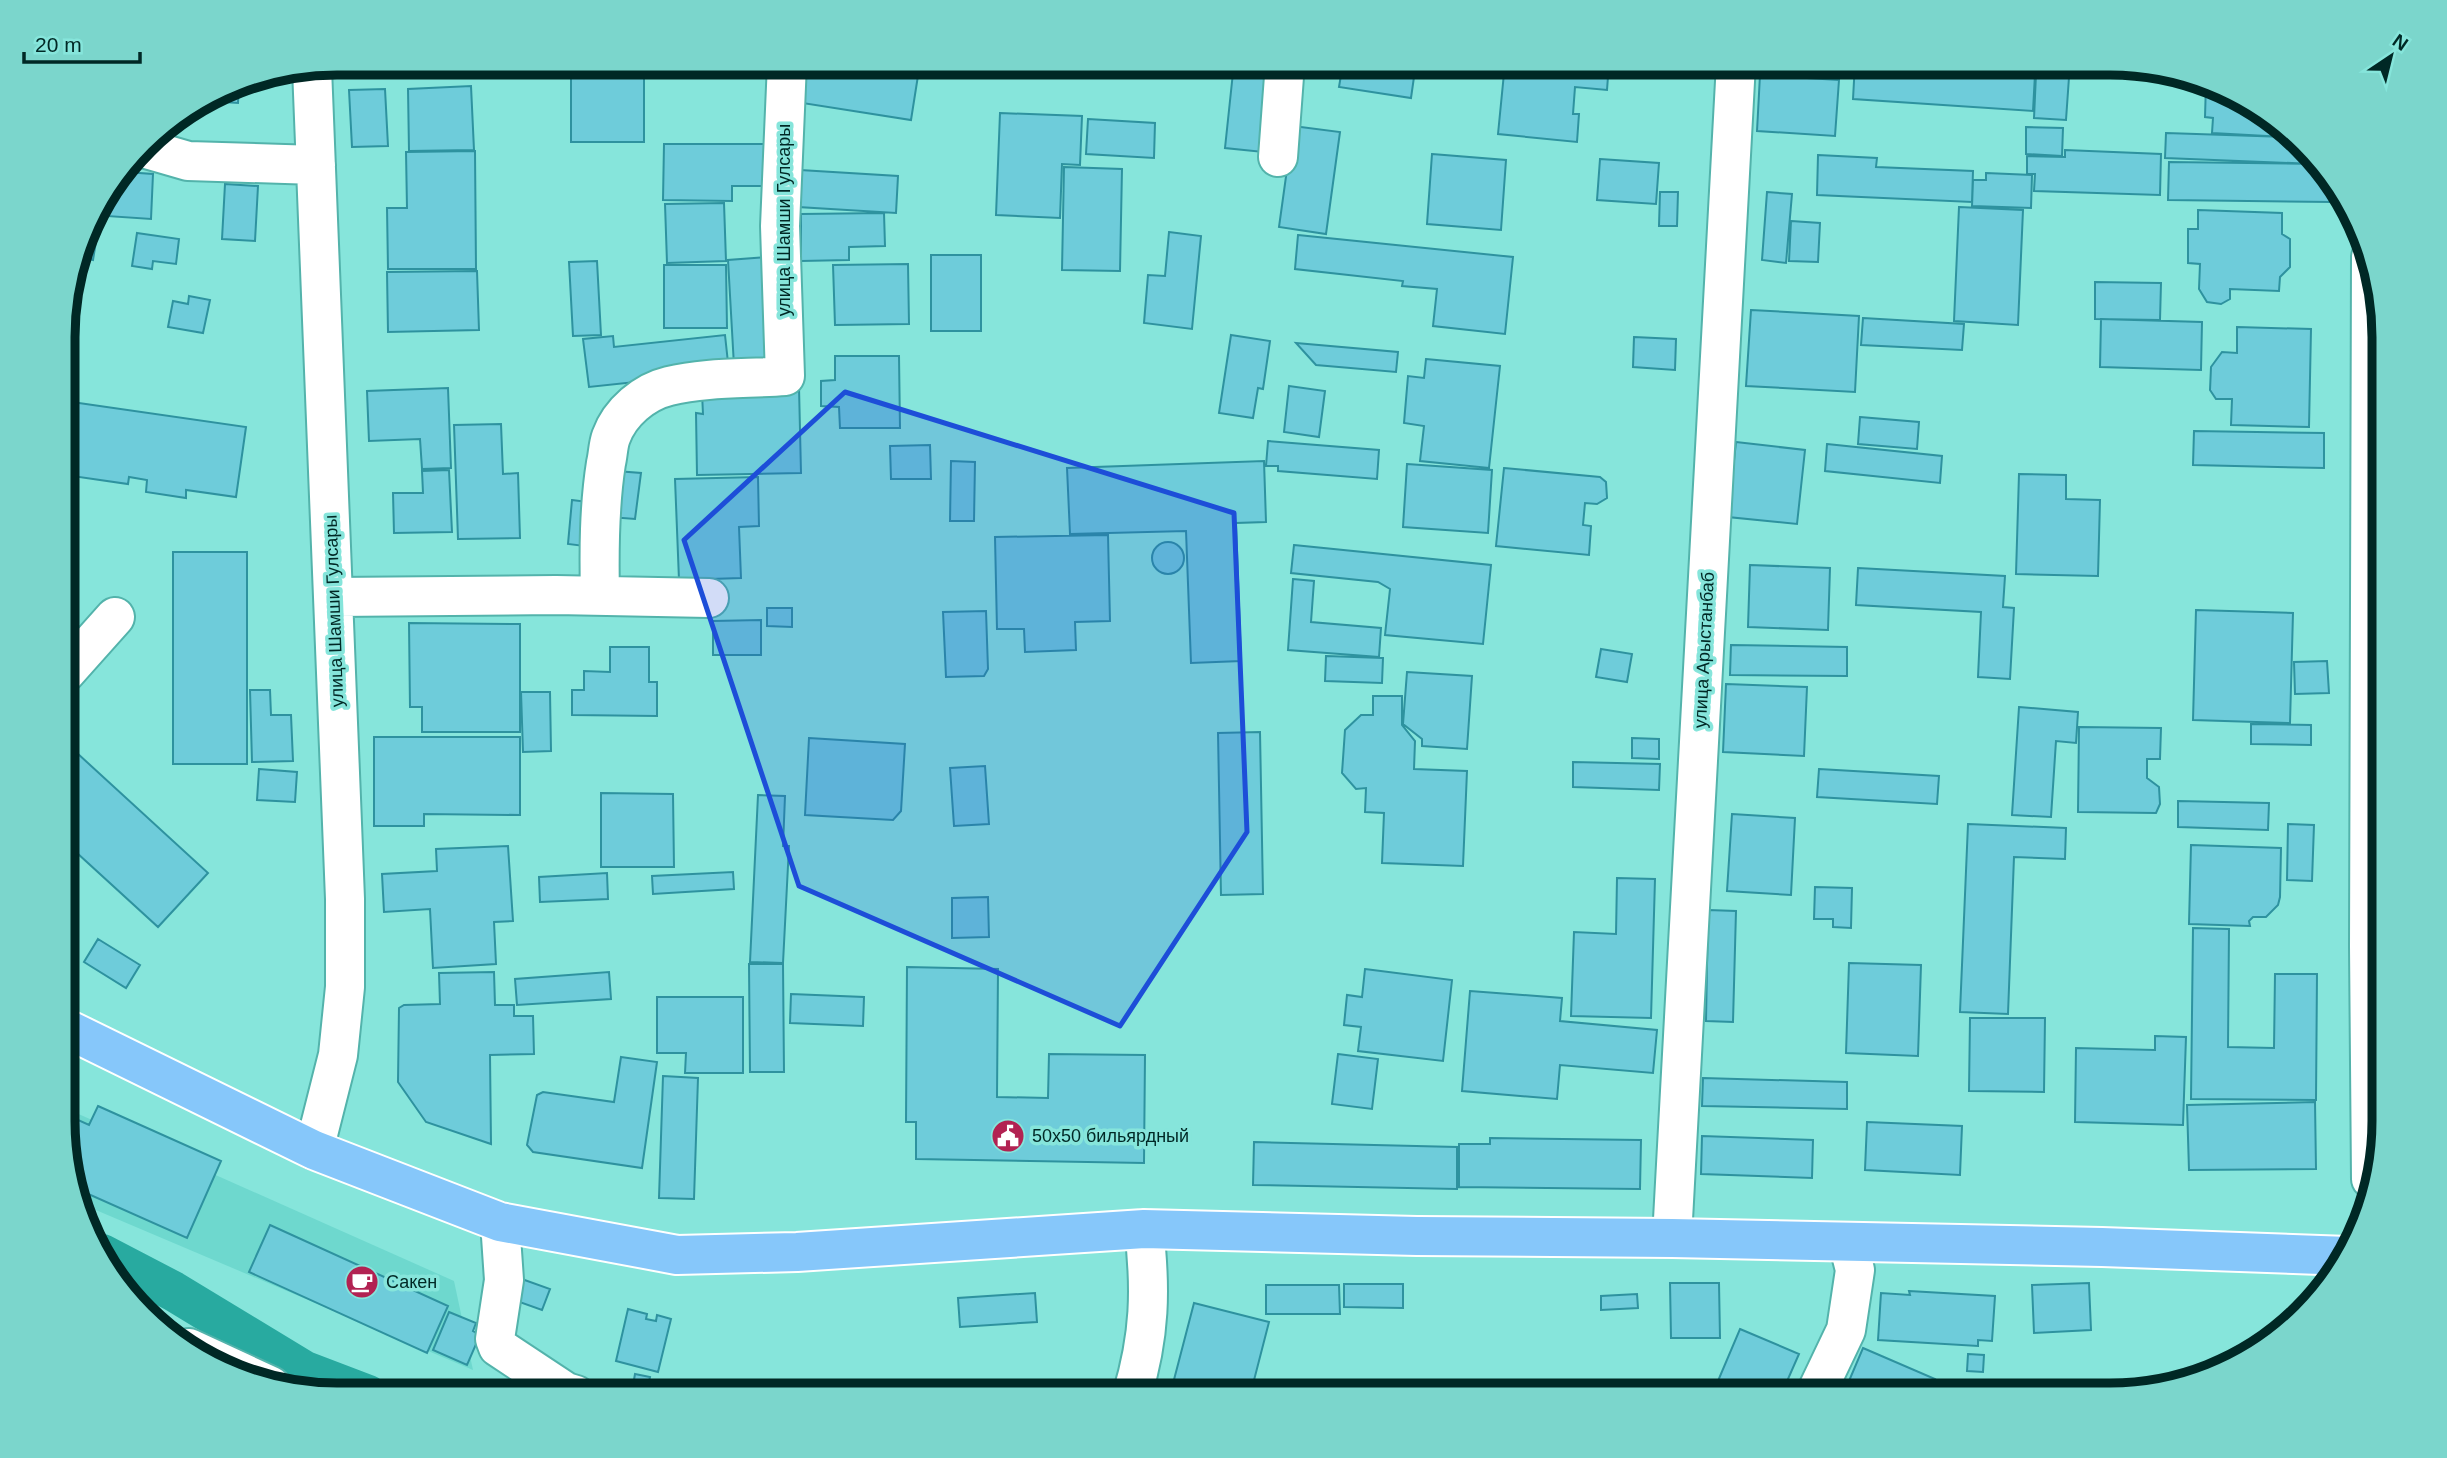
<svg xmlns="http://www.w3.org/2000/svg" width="2447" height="1458" viewBox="0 0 2447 1458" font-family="Helvetica,sans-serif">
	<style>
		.built { fill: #6ed8ce }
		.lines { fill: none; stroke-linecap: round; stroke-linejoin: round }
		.canal { stroke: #28aaa0; stroke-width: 40 }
		.building { fill: #6eccda; stroke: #2e929f; stroke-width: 2 }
		.minor-casing { stroke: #53b3ab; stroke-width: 42 }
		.major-casing { stroke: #fff; stroke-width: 42 }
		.minor { stroke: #fff; stroke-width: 38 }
		.major { stroke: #86c7fa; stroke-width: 38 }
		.marked { fill: #1d4ed8; fill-opacity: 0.2; stroke: #1d4ed8; stroke-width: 5; stroke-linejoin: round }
		.labels { text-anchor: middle; stroke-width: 7; stroke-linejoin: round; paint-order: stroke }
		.street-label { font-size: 18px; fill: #002825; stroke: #86e5db }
		.poi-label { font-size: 18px; fill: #002825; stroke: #86e5db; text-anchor: start }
		.rim { fill: none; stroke: #002825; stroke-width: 9 }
	</style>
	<rect width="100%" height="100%" fill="#86e5db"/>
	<path class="built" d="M65,1108L454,1281L473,1370L84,1205L65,1157Z"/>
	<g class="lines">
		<path class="canal" d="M102,1254L173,1291L305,1371L368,1395"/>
	</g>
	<path class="building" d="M802,63H920L911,120L796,102Z
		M1234,63L1271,67L1263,152L1225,148Z
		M1343,63H1416L1411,98L1339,87Z
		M1505,63H1609L1607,90L1575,87L1573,114H1579L1577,142L1498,134Z
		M1855,63L2035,74L2033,111L1853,99Z
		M2034,63H2070L2066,120L2034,118L2036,74H2033Z
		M571,66H644V142H571Z
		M1760,75L1839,80L1835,136L1757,131Z
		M239,82L238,103L205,101L232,84Z
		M2206,83L2247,100L2285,137L2212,133L2213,118L2205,117Z
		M471,86L474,150L409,151L408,89Z
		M385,89L388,146L352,147L349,90Z
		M1000,113L1082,116L1080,165L1062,164L1060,218L996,215Z
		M1088,119L1155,123L1154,158L1086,154Z
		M1293,126L1340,132L1326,234L1279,227Z
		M2026,127L2063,128L2062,156L2026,154Z
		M2166,133L2287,137L2315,164L2165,158Z
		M664,144H769L768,186H732V201L663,200Z
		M2065,150L2161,154L2160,195L2034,191L2035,174H2027V156L2065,157Z
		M475,151L476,269H388L387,208H407L406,152Z
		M1432,154L1506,160L1501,230L1427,224Z
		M1818,155L1877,158L1876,167L1973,171L1972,202L1817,195Z
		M1600,159L1659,163L1656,204L1597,200Z
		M2169,162L2316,164L2331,179V202L2168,200Z
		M1064,167L1122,169L1120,271L1062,270Z
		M800,170L898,176L896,213L798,207Z
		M125,172L153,174L151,219L91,215Z
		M1986,173L2032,175L2031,208L1972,206L1973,180H1986Z
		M225,184L258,186L255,241L222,239Z
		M1660,192H1678L1677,226H1659Z
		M1767,192L1792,194L1786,263L1762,260Z
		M724,203L726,261L667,263L665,204Z
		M1959,207L2023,210L2018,325L1954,321Z
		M2198,210L2282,213V234L2290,239V267L2280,277L2279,291L2230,289V299L2221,304L2207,302L2199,289L2200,264L2188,263V229H2198Z
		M884,213L885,246L849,247V260L801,261V214Z
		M1791,221L1820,223L1818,262L1789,261Z
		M88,227L98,229L93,260L79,257Z
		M1169,232L1201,236L1192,329L1144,323L1148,275L1165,276Z
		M137,233L179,239L176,264L153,261L152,269L132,266Z
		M1298,235L1513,257L1505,334L1433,326L1437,289L1402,286L1403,281L1295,269Z
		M931,255H981V331H931Z
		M769,257L768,364L734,366L728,260Z
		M597,261L601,335L573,336L569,262Z
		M908,264L909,324L835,325L833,265Z
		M664,265H726L727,328H664Z
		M477,271L479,330L388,332L387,272Z
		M2095,282L2161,283L2160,320L2095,319Z
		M189,296L210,300L203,333L168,327L173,301L188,304Z
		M1751,310L1859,316L1855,392L1746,386Z
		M1863,318L1964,324L1962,350L1861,345Z
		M2101,319L2202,322L2201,370L2100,367Z
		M2237,327L2311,329L2309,427L2231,425L2232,399H2216L2210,390L2211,367L2222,352L2237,353Z
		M725,335L729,372L589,387L583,339L613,336L614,347Z
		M1231,335L1270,341L1263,389L1258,388L1253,418L1219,413Z
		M1634,337L1676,339L1675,370L1633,367Z
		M1296,343L1398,352L1396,372L1316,365Z
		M835,356H899L900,428H840L839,407L821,406V381L835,380Z
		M1426,359L1500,366L1489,468L1420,461L1424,426L1404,423L1408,376L1424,378Z
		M1289,386L1325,391L1319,437L1284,432Z
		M799,387L801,473L697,475L696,413L703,414L702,393Z
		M448,388L451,468L422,469L420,439L369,441L367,391Z
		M65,401L246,427L236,497L186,490V498L146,492L147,480L129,477L128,484L65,475Z
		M1860,417L1919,422L1917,449L1858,444Z
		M501,424L503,474L518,473L520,538L458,539L454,425Z
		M2194,431L2324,433V468L2193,465Z
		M1268,441L1379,450L1377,479L1278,471V466H1266Z
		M1736,442L1805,450L1797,524L1728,517Z
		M1827,444L1942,456L1940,483L1825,471Z
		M930,445L931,479H891L890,446Z
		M951,461L975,462L974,521H950Z
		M1264,461L1266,522L1236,523L1241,661L1191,663L1186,531L1070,534L1067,468Z
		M1407,464L1492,470L1488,533L1403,527Z
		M1504,468L1600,477L1606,482L1607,498L1597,504L1585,503L1583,525L1591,526L1589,555L1496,546Z
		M449,470L452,532L394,533L393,493H423L422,471Z
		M616,471L641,473L635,519L610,517Z
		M2019,474L2066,475V499L2100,500L2098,576L2016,574Z
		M758,477L759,526L739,527L741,578L679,580L675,479Z
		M572,500L596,503L592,547L568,544Z
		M1108,535L1110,621L1075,622L1076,650L1025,652L1024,629H997L995,537Z
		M1152 558a16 16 0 1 1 32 0a16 16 0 1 1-32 0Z
		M1294,545L1491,565L1483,644L1385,635L1390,589L1378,582L1291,573Z
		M173,552H247V764H173Z
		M1750,565L1830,568L1828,630L1748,627Z
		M1858,568L2005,576L2003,607L2014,608L2010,679L1978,677L1981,612L1856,605Z
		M1293,579L1314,581L1311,622L1381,628L1379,657L1288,650Z
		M767,608H792V627L767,626Z
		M2196,610L2293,613L2290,723L2193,720Z
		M986,611L988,669L984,676L946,677L943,612Z
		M761,620V655H713V621Z
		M409,623L520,624V732H422V707H410Z
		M1731,645L1847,647V676L1730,675Z
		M610,647H649V682H657V716L572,715V690H584V671L610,672Z
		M1601,649L1632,654L1627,682L1596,677Z
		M1326,656L1383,658L1382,683L1325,681Z
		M2327,661L2329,693L2295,694L2294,662Z
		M1407,672L1472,676L1467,749L1422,746V739L1403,724Z
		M1726,684L1807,687L1804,756L1723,752Z
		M250,690H270L271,715H291L293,761L252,762Z
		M521,692H550L551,751L523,752Z
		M1373,696H1402V725L1415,741L1414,769L1467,771L1463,866L1382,863L1384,813L1365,812L1366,788L1356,789L1342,773L1345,730L1361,715H1373Z
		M2019,707L2078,712L2076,743L2056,741L2051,817L2012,815Z
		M2251,724L2311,725V745L2251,744Z
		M2079,727L2161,728L2160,759H2147V778L2159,787L2160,804L2156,813L2078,812Z
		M1260,732L1263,894L1221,895L1218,733Z
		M374,737H520V815L424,814V826H374Z
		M809,738L905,744L901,811L893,820L805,815Z
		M1632,738L1659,739V759L1632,758Z
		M65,742L208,873L158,927L65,842Z
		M1573,762L1660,764L1659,790L1573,787Z
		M985,766L989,824L954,826L950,768Z
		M259,769L297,772L295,802L257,800Z
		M1819,769L1939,776L1937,804L1817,797Z
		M601,793L673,794L674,867H601Z
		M758,795L785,796L783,846H789L783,963L750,962Z
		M2178,801L2269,803L2268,830L2178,827Z
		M1732,814L1795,818L1791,895L1727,891Z
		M1968,824L2066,828L2065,859L2014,857L2008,1014L1960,1012Z
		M2288,824L2314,825L2312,881L2287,880Z
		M2191,845L2281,848L2280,897L2278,905L2266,917H2253L2249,921L2250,926L2189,924Z
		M508,846L513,921L494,922L496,964L433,968L430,909L384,912L382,874L437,871L436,849Z
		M733,872L734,889L653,894L652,876Z
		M607,873L608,899L540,902L539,877Z
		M1617,878L1655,879L1651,1018L1571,1016L1574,932L1616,934Z
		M1815,887L1852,888L1851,928L1833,927V919H1814Z
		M988,897L989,937L952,938V898Z
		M1708,910L1736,911L1733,1022L1706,1021Z
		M2193,928L2229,929L2228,1047L2274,1048L2275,974H2317L2316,1100L2191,1099Z
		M98,939L140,965L126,988L84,962Z
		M1849,963L1921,965L1918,1056L1846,1053Z
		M749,964H783L784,1072H750Z
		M907,967L998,969L997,1097L1048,1098L1049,1054L1145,1055L1144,1163L916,1159V1122H906Z
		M1365,969L1452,980L1443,1061L1358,1051L1361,1027L1344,1025L1347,995L1362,997Z
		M494,972L495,1005H514V1016H533L534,1054L490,1055L491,1144L426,1122L398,1082L399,1008L404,1005L440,1004L439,973Z
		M609,972L611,999L517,1005L515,979Z
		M1470,991L1562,998L1560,1021L1657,1030L1653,1073L1560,1065L1557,1099L1462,1091Z
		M791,994L864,997L863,1026L790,1023Z
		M657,997H743V1073H685L686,1053H657Z
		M1970,1018H2045L2044,1092L1969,1091Z
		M2155,1036L2186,1037L2183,1125L2075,1122L2076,1048L2155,1050Z
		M1338,1054L1378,1059L1372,1109L1332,1104Z
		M621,1057L657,1062L642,1168L533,1152L527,1145L537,1095L543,1092L614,1102Z
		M663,1076L698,1078L694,1199L659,1198Z
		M1703,1078L1847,1082V1109L1702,1106Z
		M2315,1102L2316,1169L2189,1170L2187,1105Z
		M98,1106L221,1161L187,1238L77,1189L65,1157V1114L89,1125Z
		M1867,1122L1962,1126L1960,1175L1865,1170Z
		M1702,1136L1813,1140L1812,1178L1701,1174Z
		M1490,1138L1641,1140L1640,1189L1459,1187V1144H1490Z
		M1254,1142L1457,1147V1189L1253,1185Z
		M270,1225L448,1306L427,1353L249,1272Z
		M519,1278L550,1289L542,1310L511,1299Z
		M1670,1283H1719L1720,1338H1671Z
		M2089,1283L2091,1330L2034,1333L2032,1285Z
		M1344,1284H1403V1308L1344,1307Z
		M1266,1285H1339L1340,1314H1266Z
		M1909,1291L1995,1296L1992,1341L1978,1340V1346L1878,1340L1881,1293L1910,1295Z
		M1035,1293L1037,1322L960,1327L958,1298Z
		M1637,1294L1638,1308L1601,1310V1296Z
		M1194,1303L1269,1322L1252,1388L1277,1395H1170Z
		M628,1309L647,1314L646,1319L656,1321L657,1315L671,1319L658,1372L616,1361Z
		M449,1312L476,1323L473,1331L480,1335L467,1365L433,1350Z
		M1740,1329L1799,1354L1781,1395H1712Z
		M1863,1348L1935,1379L1928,1394L1843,1395Z
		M1968,1354L1984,1355L1983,1372L1967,1371Z
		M635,1374L650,1377L646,1395L632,1391Z"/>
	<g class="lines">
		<defs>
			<path id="minor" d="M312,68L345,899V987L338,1055L314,1150
				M143,148L188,161L316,165
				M1278,157L1285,63
				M600,596C599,552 599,507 606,463C608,455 608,445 611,437C620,412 644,392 669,386C706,377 747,379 785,376L780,226L787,63
				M334,597L556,595L709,598
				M65,673L115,617
				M2371,1179L2369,946L2371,257
				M500,1222L504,1280L495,1339L498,1347L566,1392L576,1395
				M1672,1238L1736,63
				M189,1348L271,1386
				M1132,1395C1150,1336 1151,1289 1144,1229
				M1815,1395L1846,1330L1855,1270L1848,1242"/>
			<path id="major" d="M65,1028L314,1150L500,1222L677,1255L797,1252L1144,1229L1417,1236L1672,1238L2102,1247L2348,1256"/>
		</defs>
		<use href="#minor" class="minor-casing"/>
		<use href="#major" class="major-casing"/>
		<use href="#minor" class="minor"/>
		<use href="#major" class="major"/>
	</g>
	<path class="marked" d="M845,392L1234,513L1247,832L1120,1026L799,886L684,540Z"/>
	<defs>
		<symbol id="civic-disc" viewBox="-11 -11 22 22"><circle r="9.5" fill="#b22252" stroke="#86e5db"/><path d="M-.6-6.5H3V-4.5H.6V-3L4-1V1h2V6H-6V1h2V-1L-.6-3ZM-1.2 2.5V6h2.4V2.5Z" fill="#fff"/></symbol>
		<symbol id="cafe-disc" viewBox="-11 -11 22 22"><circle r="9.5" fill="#b22252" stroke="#86e5db"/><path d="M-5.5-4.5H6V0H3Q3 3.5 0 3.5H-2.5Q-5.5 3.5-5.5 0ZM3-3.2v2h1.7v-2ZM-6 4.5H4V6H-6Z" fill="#fff"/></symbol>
	</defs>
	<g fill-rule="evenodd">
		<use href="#civic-disc" x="989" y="1117" width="38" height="38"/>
		<use href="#cafe-disc" x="343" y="1263" width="38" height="38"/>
	</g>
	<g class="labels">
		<g class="street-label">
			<text transform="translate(784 220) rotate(-90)" y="6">улица Шамши Гулсары</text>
			<text transform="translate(334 611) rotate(-92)" y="6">улица Шамши Гулсары</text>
			<text transform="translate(1704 650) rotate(-87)" y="6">улица Арыстанбаб</text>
		</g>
		<g class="poi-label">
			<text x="1032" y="1142">50х50 бильярдный</text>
			<text x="386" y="1288">Сакен</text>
		</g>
	</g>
	<path d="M0 0H2447V1458H0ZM337 75H2110A262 262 0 0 1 2372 337V1121A262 262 0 0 1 2110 1383H337A262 262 0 0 1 75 1121V337A262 262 0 0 1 337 75Z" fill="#7bd6cc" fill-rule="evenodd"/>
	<path class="rim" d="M337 75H2110A262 262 0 0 1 2372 337V1121A262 262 0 0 1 2110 1383H337A262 262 0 0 1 75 1121V337A262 262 0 0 1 337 75Z"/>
	<g transform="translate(2391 56) rotate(35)" stroke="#86e5db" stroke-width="5" paint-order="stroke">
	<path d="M0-5L12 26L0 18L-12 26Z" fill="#002825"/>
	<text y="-10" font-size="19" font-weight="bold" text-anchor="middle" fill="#002825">N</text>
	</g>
	<path d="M24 52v10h116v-10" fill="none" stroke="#002825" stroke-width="3.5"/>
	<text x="35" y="52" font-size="21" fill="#002825" stroke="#86e5db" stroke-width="5" paint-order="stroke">20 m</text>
</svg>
